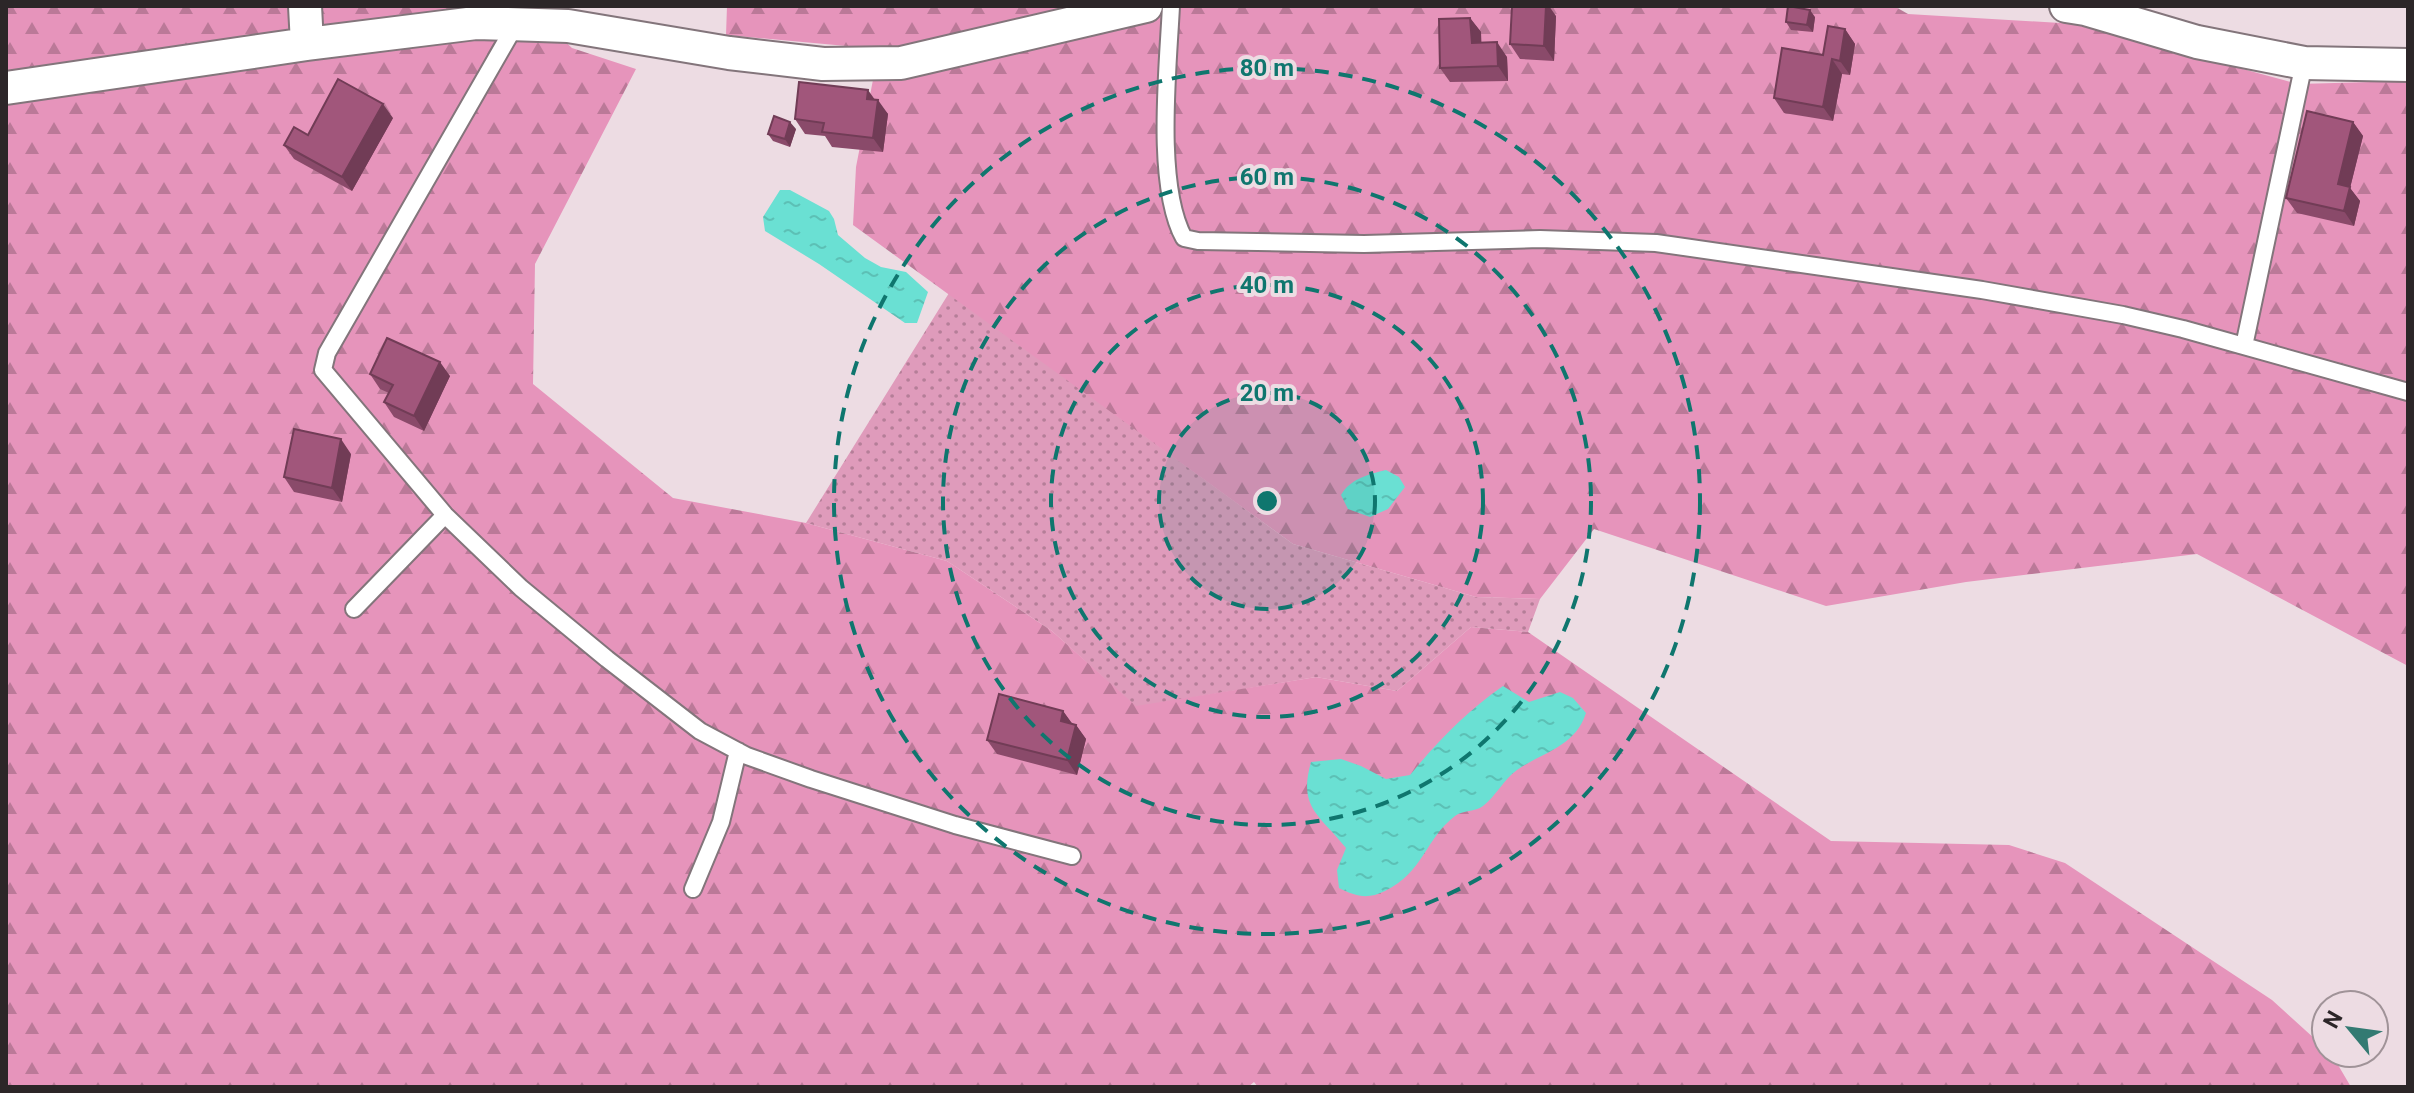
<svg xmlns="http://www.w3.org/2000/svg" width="2414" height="1093" viewBox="0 0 2414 1093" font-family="Roboto,sans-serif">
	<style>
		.grass { fill: url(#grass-dots) }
		.forest { fill: url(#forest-firs) }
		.water { fill: url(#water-ripples) }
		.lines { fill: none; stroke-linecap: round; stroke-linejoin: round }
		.service-casing { stroke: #83757b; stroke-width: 20 }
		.minor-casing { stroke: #83757b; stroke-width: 36 }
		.service { stroke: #fff; stroke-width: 16 }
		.minor { stroke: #fff; stroke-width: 32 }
		.wall { fill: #8a4a6a }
		.shaded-wall { fill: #713c56 }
		.building { fill: #a1567b; stroke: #713c56; stroke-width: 2 }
		.ring { fill: none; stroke: #0f766e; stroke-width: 4; stroke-dasharray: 14 10 }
		.centre { fill: #0f766e; stroke: #eddce3; stroke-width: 4 }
		.ring-label { font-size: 24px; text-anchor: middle; font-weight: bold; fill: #0f766e; stroke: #eddce3; stroke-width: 8; stroke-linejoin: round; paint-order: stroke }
	</style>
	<defs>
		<pattern id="grass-dots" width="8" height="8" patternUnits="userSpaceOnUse" patternTransform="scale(2)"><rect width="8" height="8" fill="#df9bbb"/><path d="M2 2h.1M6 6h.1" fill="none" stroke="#b57e98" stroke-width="1.8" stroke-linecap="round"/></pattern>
		<pattern id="forest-firs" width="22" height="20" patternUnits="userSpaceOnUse" patternTransform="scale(2)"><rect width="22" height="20" fill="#e694bb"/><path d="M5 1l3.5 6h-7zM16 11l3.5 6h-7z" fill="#bb7998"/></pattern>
		<pattern id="water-ripples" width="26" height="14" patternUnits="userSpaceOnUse" patternTransform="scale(2)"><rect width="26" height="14" fill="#6ae0d3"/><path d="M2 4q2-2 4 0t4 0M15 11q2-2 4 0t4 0" fill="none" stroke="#5cc0b5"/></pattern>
	</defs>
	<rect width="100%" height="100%" fill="#eddce3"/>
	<path class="grass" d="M949,293L1293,544L1476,597L1540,599L1528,632L1471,627L1397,691L1316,677L1136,707L1052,631L947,561L806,523Z"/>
	<path class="forest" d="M6,6H527L572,48L636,69L535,264L533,384L673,498L806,523L947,561L1052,631L1136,706L1316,677L1397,691L1471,627L1528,632L1831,841L2009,845L2065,863L2272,1000L2326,1049V1053H2331L2351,1087H1258L1254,1082L1248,1087H6Z
		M727,6H1894L1908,14L2077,24L2298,84L2408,81V666L2197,554L1966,582L1826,606L1594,529L1540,599L1476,597L1293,544L853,225L856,167L879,49L726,35Z"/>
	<path class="water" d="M780,190H790L829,211L834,219L838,235L865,258L881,267L906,272L928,292L917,323H905L819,264L765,231L763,217Z
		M1386,470L1399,477L1405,487L1388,509L1370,517L1348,509L1341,495C1350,479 1369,474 1386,470Z
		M1503,686L1529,702L1560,692L1573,698L1586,713C1575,747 1543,752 1517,770C1504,779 1496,796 1483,806C1475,812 1463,810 1455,816C1425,839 1424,872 1385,891C1367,900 1355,896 1339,888L1337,870L1346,848C1319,814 1298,808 1311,762L1341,759L1361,766L1386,779L1410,775C1438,741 1467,711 1503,686Z"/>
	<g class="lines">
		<defs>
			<path id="service" d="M1171,6C1168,68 1155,185 1184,238L1198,241L1364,244L1540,239L1656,243L1982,290L2123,315L2183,329L2408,392
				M516,24L327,353L323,370L445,515L521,588L607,659L700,731L747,756L811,779L955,825L1072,856
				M2244,346L2304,63
				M354,609L445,515
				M693,889L721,822L738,751"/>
			<path id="minor" d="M305,6L307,44
				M2066,6L2085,9L2197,42L2304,63L2408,65
				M6,88L307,44L476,23L568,26L729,53L823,64L901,63L1146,6"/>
		</defs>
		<use href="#service" class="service-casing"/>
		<use href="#minor" class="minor-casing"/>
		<use href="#service" class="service"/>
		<use href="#minor" class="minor"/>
	</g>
	<path class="wall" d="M1556,16L1554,61L1520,59L1510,44Z
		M1815,17L1813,32L1791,30L1786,22Z
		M1470,18L1481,32V43L1507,57L1508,81L1450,82L1440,68Z
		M1845,29L1855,44L1850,75L1842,74L1833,121L1784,113L1774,98L1823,55Z
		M875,100L888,114L883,152L832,147L825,136L805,134L795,119Z
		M393,118L352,191L294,159L284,145L308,135Z
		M2353,122L2363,136L2350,188L2360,201L2354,226L2297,213L2286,198Z
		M796,129L790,147L773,141L768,134Z
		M370,374L450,376L424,431L394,417L384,402L389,393L380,389Z
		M351,454L342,502L294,492L284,477Z
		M1063,711L1072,724L1076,725L1086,739L1077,775L997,754L987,740Z"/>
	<path class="shaded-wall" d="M1546,6H1549L1556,16L1554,61L1544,46Z
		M1810,10L1815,17L1813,32L1807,25Z
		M1470,18L1481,32L1482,57L1472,43Z
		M1845,29L1855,44L1850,75L1840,61Z
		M1497,42L1507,57L1508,81L1498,66Z
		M1832,59L1842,74L1833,121L1823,107Z
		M868,90L878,104V100L888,114L883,152L873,138L867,99Z
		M383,104L393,118L352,191L342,177Z
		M790,122L796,129L790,147L785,139Z
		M2353,122L2363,136L2350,188L2360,201L2354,226L2344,211L2338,184Z
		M440,362L450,376L424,431L414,416Z
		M341,439L351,454L342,502L332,488Z
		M1063,711L1074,726L1061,721Z
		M1076,725L1086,739L1077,775L1067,760Z"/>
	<path class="building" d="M1512,6H1546L1544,46L1510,44Z
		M1788,6L1810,10L1807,25L1786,22Z
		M1470,18L1472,43L1497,42L1498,66L1440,68L1439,19Z
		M1828,26L1845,29L1840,61L1832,59L1823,107L1774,98L1782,48L1823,55Z
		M338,79L383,104L342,177L284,145L294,127L308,135Z
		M799,82L868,90L867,99L878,100L873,138L822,132L824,123L795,119Z
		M2307,111L2353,122L2338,184L2350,187L2344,211L2286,198Z
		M774,116L790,122L785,139L768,134Z
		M387,338L440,362L414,416L384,402L393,385L370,374Z
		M294,429L341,439L332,488L284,477Z
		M999,694L1063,711L1061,721L1076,725L1067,760L987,740Z"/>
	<circle cx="1267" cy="501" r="108" fill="#0f766e" fill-opacity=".12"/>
	<g class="ring">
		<circle cx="1267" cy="501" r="108"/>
		<circle cx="1267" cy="501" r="216"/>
		<circle cx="1267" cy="501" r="324"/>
		<circle cx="1267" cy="501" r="433"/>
	</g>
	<circle cx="1267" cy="501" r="12" class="centre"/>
	<g class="ring-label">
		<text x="1267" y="76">80 m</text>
		<text x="1267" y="185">60 m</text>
		<text x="1267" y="293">40 m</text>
		<text x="1267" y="401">20 m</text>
	</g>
	<rect width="2414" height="1093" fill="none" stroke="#2c2628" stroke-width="16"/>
	<g transform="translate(2350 1029) rotate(299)"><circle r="38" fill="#eddce3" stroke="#a09398" stroke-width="2"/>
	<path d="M0-6L14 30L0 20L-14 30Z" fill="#337a72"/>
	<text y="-12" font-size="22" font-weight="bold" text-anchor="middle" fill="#2c2628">N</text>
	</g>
</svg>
